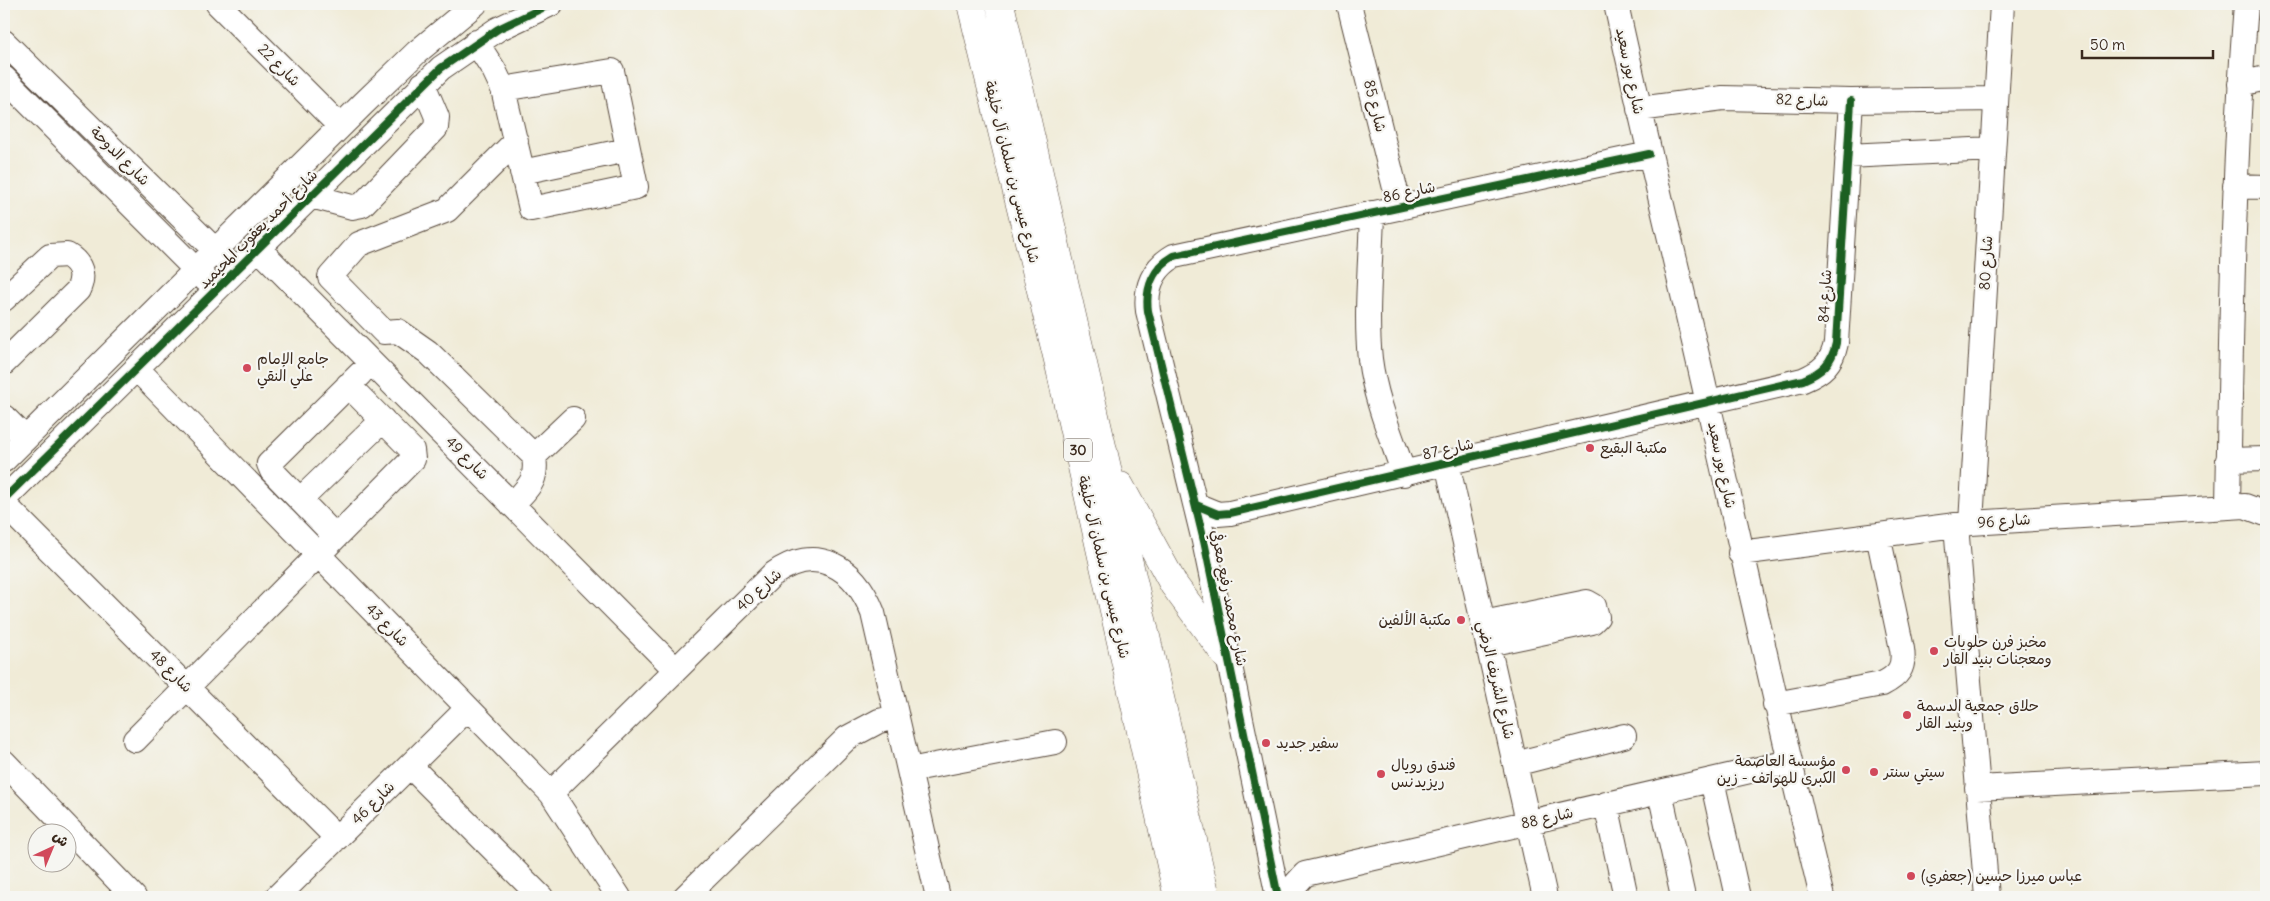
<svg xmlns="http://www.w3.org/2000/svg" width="2270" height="901" viewBox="0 0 2270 901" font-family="Delius,'Playpen Sans Arabic',sans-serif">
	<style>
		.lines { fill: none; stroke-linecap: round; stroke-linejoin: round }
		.minor-casing { stroke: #56473a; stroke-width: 26 }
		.highway-casing { stroke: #56473a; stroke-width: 29 }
		.minor { stroke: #fff; stroke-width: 24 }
		.highway { stroke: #fff; stroke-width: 28 }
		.cycleway-casing { stroke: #f6f6f2; stroke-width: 11 }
		.cycleway { stroke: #1b5e20; stroke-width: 8 }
		.poi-dot { fill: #d1495b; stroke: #f6f6f2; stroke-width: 2 }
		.labels { text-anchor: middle; stroke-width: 4.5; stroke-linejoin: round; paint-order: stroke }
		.shield { fill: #f6f6f2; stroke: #73675e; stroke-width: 1 }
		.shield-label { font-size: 14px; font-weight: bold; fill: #3b2a1e }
		.street-label { font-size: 15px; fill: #3b2a1e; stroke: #f6f6f2 }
		.poi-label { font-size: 15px; fill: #3b2a1e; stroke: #f6f6f2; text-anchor: start }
	</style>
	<rect width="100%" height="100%" fill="#f6f6f2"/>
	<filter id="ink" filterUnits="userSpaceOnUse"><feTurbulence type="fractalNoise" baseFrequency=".02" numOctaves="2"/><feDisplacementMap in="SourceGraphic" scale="10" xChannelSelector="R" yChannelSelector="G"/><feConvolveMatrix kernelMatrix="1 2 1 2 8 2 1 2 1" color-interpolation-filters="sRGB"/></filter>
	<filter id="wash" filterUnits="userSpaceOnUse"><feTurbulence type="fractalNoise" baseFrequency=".0096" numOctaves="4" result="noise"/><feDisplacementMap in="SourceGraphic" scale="20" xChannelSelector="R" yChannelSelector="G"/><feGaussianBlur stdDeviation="1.12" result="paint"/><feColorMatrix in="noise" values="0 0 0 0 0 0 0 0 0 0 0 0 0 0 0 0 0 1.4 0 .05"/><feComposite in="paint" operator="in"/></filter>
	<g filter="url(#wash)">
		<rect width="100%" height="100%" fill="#f0ebd7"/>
	</g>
	<g filter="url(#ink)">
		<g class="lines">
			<defs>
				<path id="minor" d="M218,4L340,126
					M1349,4L1400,208
					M1616,4C1645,137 1678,270 1708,403C1746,568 1782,733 1822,897
					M4,42L225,260
					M476,42L494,70L503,89L531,209L636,187L612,71L503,89
					M4,78L206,280
					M2240,84L2266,78
					M1639,109L1723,98L1851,101L1996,99
					M516,141L447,210L359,244L330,277L384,332L398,331L428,352L534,456
					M1847,156L1993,149
					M522,172L627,150
					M2235,186L2266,187
					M311,196L352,207L362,205L436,128L437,117L423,84
					M1372,213C1371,261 1365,312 1370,359C1375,399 1391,436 1404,474
					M258,248L675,669
					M4,299L50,256L67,255C81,263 85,275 78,290L4,363
					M136,368L551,793L619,897
					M4,417L25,438
					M4,460L363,104L417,52L475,4
					M2228,460L2266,459
					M1447,463L1545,897
					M4,499L441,68L498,29L551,4
					M300,500L383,420
					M4,504L337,838
					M512,505C528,487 538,482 534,456L573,419
					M1196,505L1218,514L1230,513L1803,380C1822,372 1832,363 1836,343L1851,101
					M2228,506C2231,338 2233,171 2246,4
					M1971,523L2002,4
					M1956,525L1987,897
					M335,536L272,471L269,464L360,374
					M1740,553L1971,523L2245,506L2266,514
					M1483,623L1587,602L1594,606L1597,617L1592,622L1488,644
					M1775,704L1882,684C1898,676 1905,668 1902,649L1878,535
					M135,740L413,459L412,450L348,385
					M4,762L134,897
					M1515,764L1624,736
					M410,766L541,897
					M909,770L1055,742
					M1712,780L1738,897
					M1977,788L2266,773
					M1660,792L1683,897
					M551,793L772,575C816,542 855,567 873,613L938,897
					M1606,804L1626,897
					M277,897L468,708
					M685,897L847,738L879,721L897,717
					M1278,897L1204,541L1148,311C1145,288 1153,268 1174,256L1649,154
					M1284,897L1305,874L1789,762"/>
				<path id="highway" d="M971,4L1059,364L1178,897
					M1000,4L1206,897
					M1120,486L1174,585L1227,657"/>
			</defs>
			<use href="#minor" class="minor-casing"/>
			<use href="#highway" class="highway-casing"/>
			<use href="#minor" class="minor"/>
			<use href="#highway" class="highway"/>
			<defs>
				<path id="cycleway" d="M4,499L441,68L498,29L551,4
					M1196,505L1218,514L1230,513L1803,380C1822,372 1832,363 1836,343L1851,101
					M1278,897L1204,541L1148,311C1145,288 1153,268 1174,256L1649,154"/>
			</defs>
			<use href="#cycleway" class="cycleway-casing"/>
			<use href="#cycleway" class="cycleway"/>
		</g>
	</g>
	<g class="poi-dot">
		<circle cx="247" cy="368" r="5"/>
		<circle cx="1590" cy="448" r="5"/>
		<circle cx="1461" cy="620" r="5"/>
		<circle cx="1934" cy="651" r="5"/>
		<circle cx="1907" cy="715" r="5"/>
		<circle cx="1266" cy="743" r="5"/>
		<circle cx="1846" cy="770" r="5"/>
		<circle cx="1874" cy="772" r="5"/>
		<circle cx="1381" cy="774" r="5"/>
		<circle cx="1911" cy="876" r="5"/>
	</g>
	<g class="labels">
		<rect class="shield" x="1064" y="438.5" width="28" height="23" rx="4"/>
		<g class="shield-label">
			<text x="1078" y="455">30</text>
		</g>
		<g class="street-label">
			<text transform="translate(279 65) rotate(45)" y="5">شارع 22</text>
			<text transform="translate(1630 71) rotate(78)" y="5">شارع بور سعيد</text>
			<text transform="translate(1802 100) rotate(2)" y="5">شارع 82</text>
			<text transform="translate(1375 106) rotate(76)" y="5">شارع 85</text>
			<text transform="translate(120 156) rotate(45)" y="5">شارع الدوحة</text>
			<text transform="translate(1012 172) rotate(76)" y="5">شارع عيسى بن سلمان آل خليفة</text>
			<text transform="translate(1409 192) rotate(-12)" y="5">شارع 86</text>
			<text transform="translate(258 229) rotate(-45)" y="5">شارع أحمد يعقوب المحيميد</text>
			<text transform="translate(1986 263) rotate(-87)" y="5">شارع 80</text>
			<text transform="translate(1825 296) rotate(-87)" y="5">شارع 84</text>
			<text transform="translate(1448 449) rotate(-13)" y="5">شارع 87</text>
			<text transform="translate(467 458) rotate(45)" y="5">شارع 49</text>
			<text transform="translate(1722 465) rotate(78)" y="5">شارع بور سعيد</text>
			<text transform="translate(2004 521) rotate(-4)" y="5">شارع 96</text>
			<text transform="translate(1104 567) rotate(77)" y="5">شارع عيسى بن سلمان آل خليفة</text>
			<text transform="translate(759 590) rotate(-42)" y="5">شارع 40</text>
			<text transform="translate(1229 598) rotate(79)" y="5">شارع محمد رفيع معرفي</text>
			<text transform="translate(387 625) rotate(45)" y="5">شارع 43</text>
			<text transform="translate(171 671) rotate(45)" y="5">شارع 48</text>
			<text transform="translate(1496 680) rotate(77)" y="5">شارع الشريف الرضي</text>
			<text transform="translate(373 803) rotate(-45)" y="5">شارع 46</text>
			<text transform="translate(1547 818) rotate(-13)" y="5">شارع 88</text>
		</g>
		<g class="poi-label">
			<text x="257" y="364">جامع الإمام<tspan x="257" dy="17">علي النقي</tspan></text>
			<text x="1600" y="453">مكتبة البقيع</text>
			<text x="1451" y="625" text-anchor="end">مكتبة الألفين</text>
			<text x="1944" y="647">مخبز فرن حلويات<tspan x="1944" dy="17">ومعجنات بنيد القار</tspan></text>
			<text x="1917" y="711">حلاق جمعية الدسمة<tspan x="1917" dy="17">وبنيد القار</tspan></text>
			<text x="1276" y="748">سفير جديد</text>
			<text x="1836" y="766" text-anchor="end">مؤسسة العاصمة<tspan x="1836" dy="17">الكبرى للهواتف - زين</tspan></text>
			<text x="1391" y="770">فندق رويال<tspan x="1391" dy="17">ريزيدنس</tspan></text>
			<text x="1884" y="777">سيتي سنتر</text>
			<text x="1921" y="881">عباس ميرزا حسين (جعفري)</text>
		</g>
	</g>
	<rect width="2270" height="901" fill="none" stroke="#f6f6f2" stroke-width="20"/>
	<g transform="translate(52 848) rotate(44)"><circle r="24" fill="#f6f6f2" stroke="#aba49d"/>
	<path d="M0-4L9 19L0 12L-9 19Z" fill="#d1495b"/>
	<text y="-8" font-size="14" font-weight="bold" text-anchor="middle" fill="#3b2a1e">ش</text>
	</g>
	<path d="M2082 50v8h131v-8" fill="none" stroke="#3b2a1e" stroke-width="2.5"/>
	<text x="2090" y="50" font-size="15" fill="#3b2a1e" stroke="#f6f6f2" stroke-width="4" paint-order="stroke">50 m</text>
</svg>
